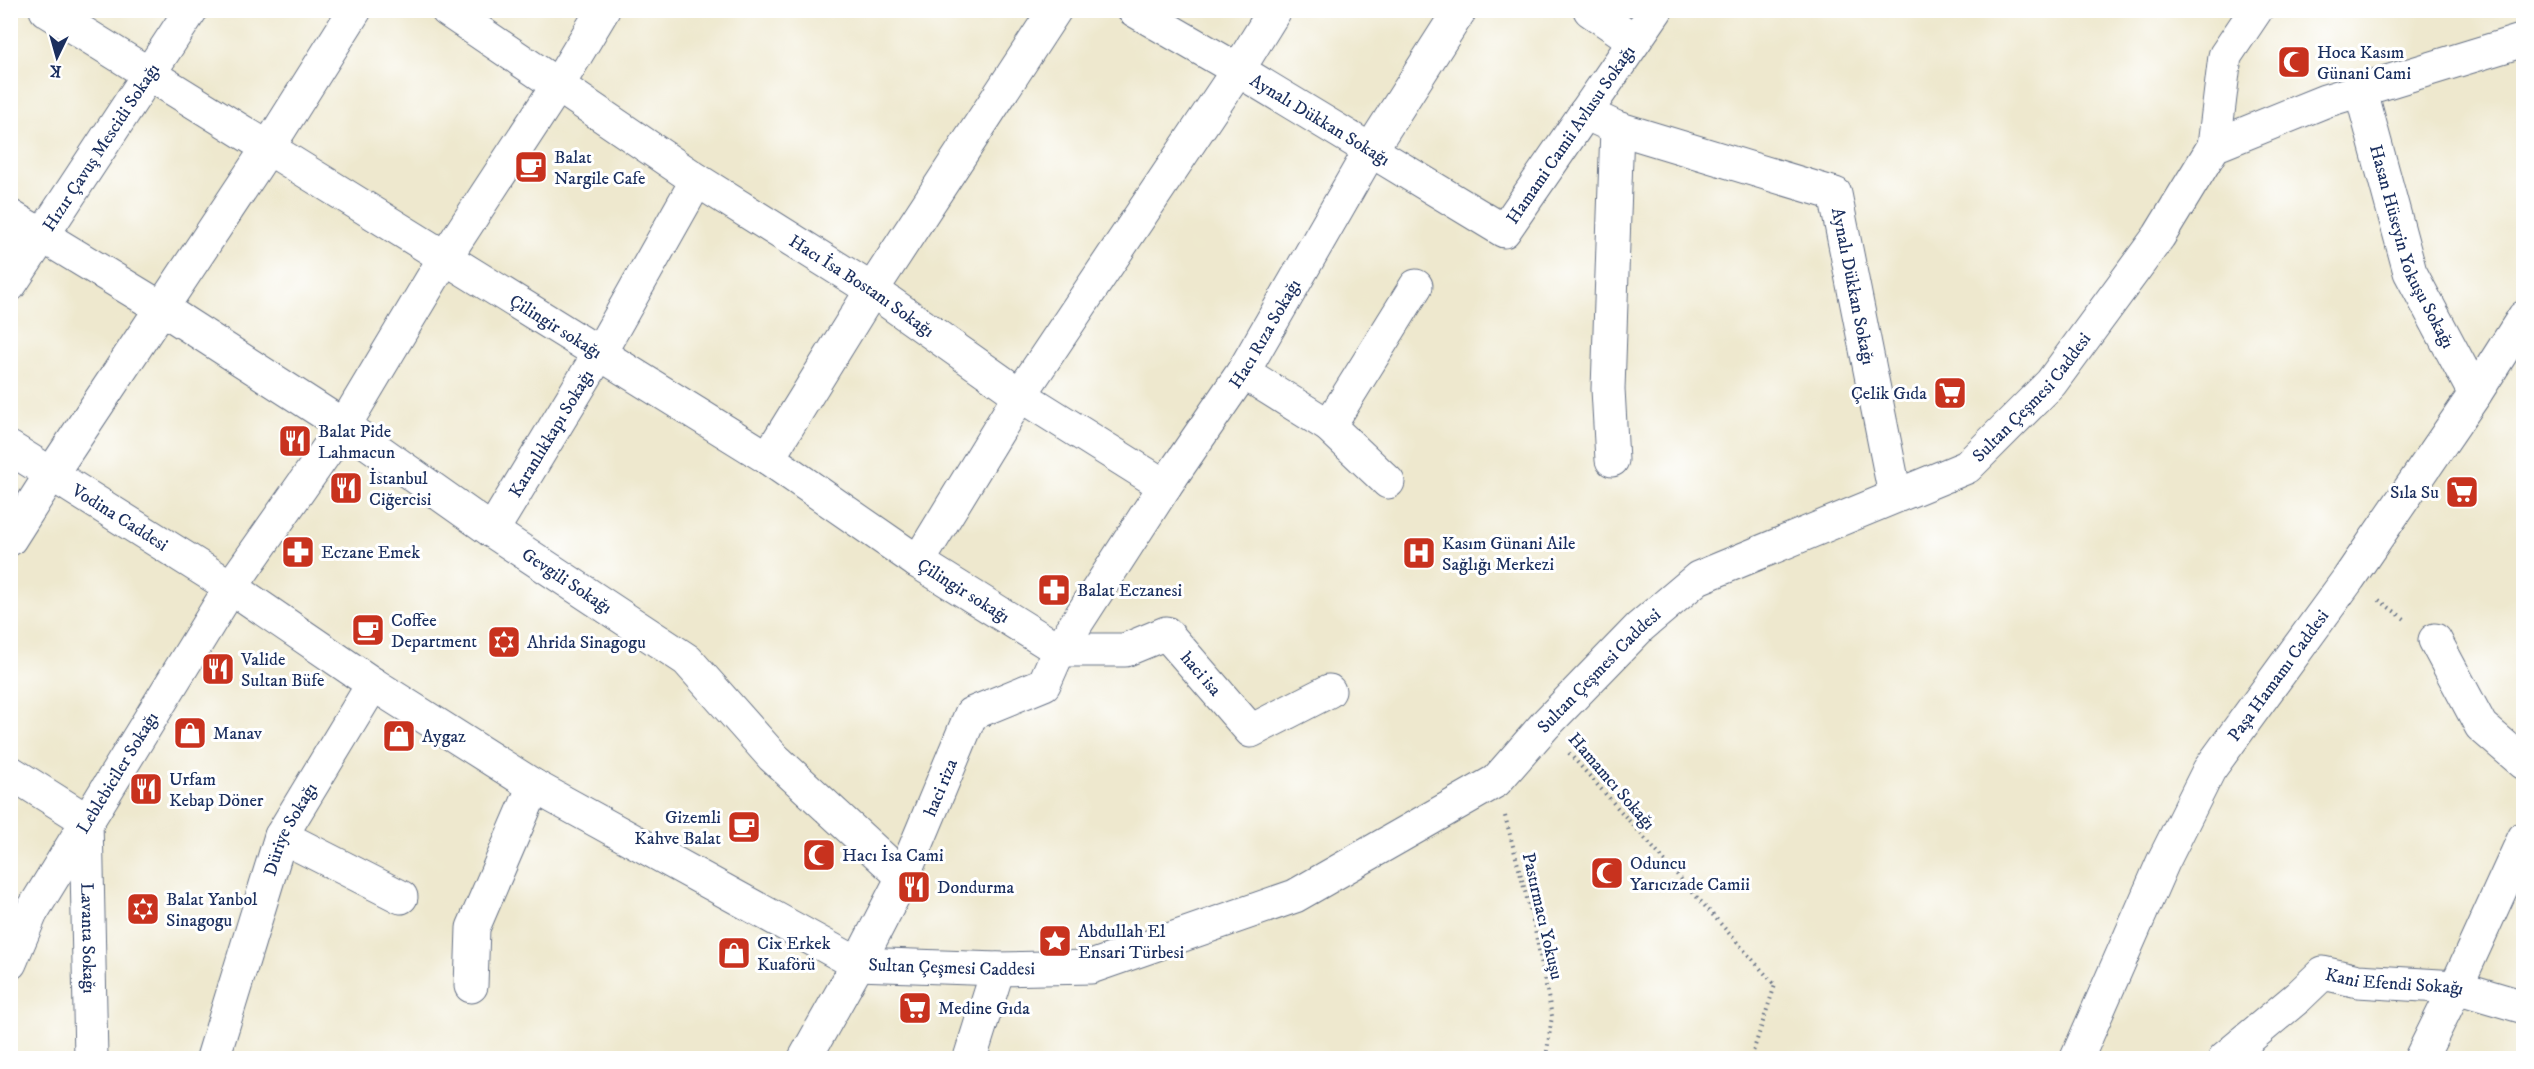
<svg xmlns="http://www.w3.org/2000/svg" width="2534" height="1069" viewBox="0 0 2534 1069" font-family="'IM FELL DW Pica',serif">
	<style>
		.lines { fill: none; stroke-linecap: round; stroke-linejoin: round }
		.minor-casing { stroke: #657085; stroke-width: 35 }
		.tertiary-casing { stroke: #657085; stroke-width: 35 }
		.path { stroke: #657085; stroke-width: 4; stroke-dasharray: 1.5 4.5; stroke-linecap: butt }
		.minor { stroke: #fff; stroke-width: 33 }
		.tertiary { stroke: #fff; stroke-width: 33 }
		.labels { text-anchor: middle; stroke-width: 6; stroke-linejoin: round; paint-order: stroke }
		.poi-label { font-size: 18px; fill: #1b2f5e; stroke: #fff; text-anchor: start }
		.street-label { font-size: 18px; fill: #1b2f5e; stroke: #fff }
	</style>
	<rect width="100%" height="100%" fill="#fff"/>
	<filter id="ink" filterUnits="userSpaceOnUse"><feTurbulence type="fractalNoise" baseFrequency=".0167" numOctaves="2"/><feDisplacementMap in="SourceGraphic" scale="12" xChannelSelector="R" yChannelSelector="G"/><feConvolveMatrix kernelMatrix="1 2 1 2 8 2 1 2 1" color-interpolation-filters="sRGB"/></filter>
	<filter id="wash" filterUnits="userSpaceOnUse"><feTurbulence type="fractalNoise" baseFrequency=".008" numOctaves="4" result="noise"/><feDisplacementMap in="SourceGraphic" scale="24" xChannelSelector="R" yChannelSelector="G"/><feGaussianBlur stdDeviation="1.35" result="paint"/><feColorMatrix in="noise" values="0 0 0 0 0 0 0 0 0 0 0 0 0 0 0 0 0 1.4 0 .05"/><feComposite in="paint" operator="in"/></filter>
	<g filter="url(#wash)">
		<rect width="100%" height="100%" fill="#eee8ce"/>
	</g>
	<g filter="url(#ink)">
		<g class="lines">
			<defs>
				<g id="minor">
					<path id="s1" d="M46,10L768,458L918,562L1059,650"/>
					<path id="s2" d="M447,10L697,180L872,290L1020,395L1165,486"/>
					<path id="s3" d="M1134,10L1238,70L1504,231L1656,10"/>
					<path d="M1590,10L1634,40"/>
					<path id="s4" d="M2361,91L2410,272L2475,394"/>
					<path id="s5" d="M1585,113L1617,128L1835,194L1895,495"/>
					<path d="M2214,146L2225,56L2256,10"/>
					<path id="s6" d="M10,216L163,309L344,426L492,531L687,660L773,757L903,877"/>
					<path id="s7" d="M10,285L191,10"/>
					<path d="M1243,372L1329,426L1388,482"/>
					<path d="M1329,426L1416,286"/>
					<path id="s8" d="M10,448L231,587"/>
					<path d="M768,458L872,290L1055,10"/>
					<path d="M1612,460L1608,389L1617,128"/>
					<path id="s9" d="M492,531L599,354L697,180"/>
					<path d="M10,539L52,473L268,148L355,10"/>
					<path d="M918,562L1020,395L1238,70L1275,10"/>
					<path d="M2435,640L2481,726L2524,763"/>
					<path id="s10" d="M1059,650H1125L1166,633L1251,731L1329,691"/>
					<path id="s11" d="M10,772L86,820L91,1058"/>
					<path d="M281,836L401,897"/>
					<path d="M471,986L473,928L534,786"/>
					<path id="s12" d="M213,1058L281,836L373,684"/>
					<path id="s13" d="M805,1058L858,964L903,877L971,714L1044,684L1059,650L1165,486L1243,372L1370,151L1460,10"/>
					<path d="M970,1058L998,969"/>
					<path id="s14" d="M2225,1058L2298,997L2323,973L2358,981L2456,987L2524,1007"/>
					<path d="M2421,1058L2456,987L2524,838"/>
				</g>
				<g id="tertiary">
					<path id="s15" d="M231,587L373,684L534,786L858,964L998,969L1091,967L1295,896L1496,781L1545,725L1640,627L1698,578L1967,467L2051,383L2159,236L2214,146L2325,101L2524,40"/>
					<path id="s16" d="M10,963L31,913L231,587L344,426L444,259L558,85L603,10"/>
					<path id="s17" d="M2077,1058L2163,862L2209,770L2349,578L2475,394L2524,317"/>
				</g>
			</defs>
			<use href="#minor" class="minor-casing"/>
			<use href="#tertiary" class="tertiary-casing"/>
			<path class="path" d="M2379,600L2406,620
				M1569,753L1775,985L1751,1058
				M1505,816L1534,925L1552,1016L1546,1058"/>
			<use href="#minor" class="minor"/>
			<use href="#tertiary" class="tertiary"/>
		</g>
	</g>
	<defs>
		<symbol id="mosque-square" viewBox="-11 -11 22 22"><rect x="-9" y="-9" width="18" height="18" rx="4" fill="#c8321e" stroke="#fff"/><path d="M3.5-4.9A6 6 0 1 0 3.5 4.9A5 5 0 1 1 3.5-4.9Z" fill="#fff"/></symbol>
		<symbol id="cafe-square" viewBox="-11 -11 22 22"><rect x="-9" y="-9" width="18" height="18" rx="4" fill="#c8321e" stroke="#fff"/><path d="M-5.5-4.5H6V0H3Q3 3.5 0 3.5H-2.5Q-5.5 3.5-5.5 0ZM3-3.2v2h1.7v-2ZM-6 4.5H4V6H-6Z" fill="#fff"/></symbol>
		<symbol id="supermarket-square" viewBox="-11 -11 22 22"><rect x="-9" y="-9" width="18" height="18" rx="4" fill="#c8321e" stroke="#fff"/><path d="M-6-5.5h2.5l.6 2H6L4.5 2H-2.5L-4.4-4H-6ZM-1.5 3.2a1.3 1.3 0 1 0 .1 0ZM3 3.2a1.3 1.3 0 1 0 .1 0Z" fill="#fff"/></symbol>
		<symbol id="restaurant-square" viewBox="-11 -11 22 22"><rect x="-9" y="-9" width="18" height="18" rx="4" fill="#c8321e" stroke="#fff"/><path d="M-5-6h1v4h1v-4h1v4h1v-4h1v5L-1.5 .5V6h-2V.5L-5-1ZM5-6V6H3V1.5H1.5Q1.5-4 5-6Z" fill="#fff"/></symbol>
		<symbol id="pharmacy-square" viewBox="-11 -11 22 22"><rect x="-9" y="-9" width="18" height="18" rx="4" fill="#c8321e" stroke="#fff"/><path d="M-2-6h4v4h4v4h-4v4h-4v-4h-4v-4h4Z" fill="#fff"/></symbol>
		<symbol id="hospital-square" viewBox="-11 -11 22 22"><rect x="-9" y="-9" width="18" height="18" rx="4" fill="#c8321e" stroke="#fff"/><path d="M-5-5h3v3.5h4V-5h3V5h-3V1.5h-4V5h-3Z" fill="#fff"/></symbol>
		<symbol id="synagogue-square" viewBox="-11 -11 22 22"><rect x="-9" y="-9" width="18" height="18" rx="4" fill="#c8321e" stroke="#fff"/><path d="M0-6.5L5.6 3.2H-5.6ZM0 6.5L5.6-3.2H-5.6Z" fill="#fff"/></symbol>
		<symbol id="shop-square" viewBox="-11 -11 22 22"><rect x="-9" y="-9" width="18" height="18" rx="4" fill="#c8321e" stroke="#fff"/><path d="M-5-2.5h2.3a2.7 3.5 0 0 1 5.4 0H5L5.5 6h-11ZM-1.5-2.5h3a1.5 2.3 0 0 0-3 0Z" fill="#fff"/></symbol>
		<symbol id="sight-square" viewBox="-11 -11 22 22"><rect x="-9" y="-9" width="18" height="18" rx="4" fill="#c8321e" stroke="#fff"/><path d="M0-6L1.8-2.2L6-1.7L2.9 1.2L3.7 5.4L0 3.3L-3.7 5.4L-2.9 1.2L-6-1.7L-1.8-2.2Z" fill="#fff"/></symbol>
	</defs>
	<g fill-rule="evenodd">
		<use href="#mosque-square" x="2275" y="43" width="38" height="38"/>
		<use href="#cafe-square" x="512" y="148" width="38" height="38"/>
		<use href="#supermarket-square" x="1931" y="374" width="38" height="38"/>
		<use href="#restaurant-square" x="276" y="422" width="38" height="38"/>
		<use href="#restaurant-square" x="327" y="469" width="38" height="38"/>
		<use href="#supermarket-square" x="2443" y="473" width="38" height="38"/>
		<use href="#pharmacy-square" x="279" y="533" width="38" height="38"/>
		<use href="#hospital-square" x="1400" y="534" width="38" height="38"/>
		<use href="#pharmacy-square" x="1035" y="571" width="38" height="38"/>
		<use href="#cafe-square" x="349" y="611" width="38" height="38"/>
		<use href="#synagogue-square" x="485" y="623" width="38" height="38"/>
		<use href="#restaurant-square" x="199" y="650" width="38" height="38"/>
		<use href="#shop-square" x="171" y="714" width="38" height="38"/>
		<use href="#shop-square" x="380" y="717" width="38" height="38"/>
		<use href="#restaurant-square" x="127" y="770" width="38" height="38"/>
		<use href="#cafe-square" x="725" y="808" width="38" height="38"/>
		<use href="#mosque-square" x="800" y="836" width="38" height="38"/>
		<use href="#mosque-square" x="1588" y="854" width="38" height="38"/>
		<use href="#restaurant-square" x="895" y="868" width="38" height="38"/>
		<use href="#synagogue-square" x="124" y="890" width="38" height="38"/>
		<use href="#sight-square" x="1036" y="922" width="38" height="38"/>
		<use href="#shop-square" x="715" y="934" width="38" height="38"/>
		<use href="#supermarket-square" x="896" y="989" width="38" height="38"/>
	</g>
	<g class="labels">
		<g class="poi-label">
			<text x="2317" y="58">Hoca Kasım<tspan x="2317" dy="21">Günani Cami</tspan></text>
			<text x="554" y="163">Balat<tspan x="554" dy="21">Nargile Cafe</tspan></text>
			<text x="1927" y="399" text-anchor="end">Çelik Gıda</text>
			<text x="318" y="437">Balat Pide<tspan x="318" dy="21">Lahmacun</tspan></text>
			<text x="369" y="484">İstanbul<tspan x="369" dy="21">Ciğercisi</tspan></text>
			<text x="2439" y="498" text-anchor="end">Sıla Su</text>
			<text x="1442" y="549">Kasım Günani Aile<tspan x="1442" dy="21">Sağlığı Merkezi</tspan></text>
			<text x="321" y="558">Eczane Emek</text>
			<text x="1077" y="596">Balat Eczanesi</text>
			<text x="391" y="626">Coffee<tspan x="391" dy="21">Department</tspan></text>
			<text x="527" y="648">Ahrida Sinagogu</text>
			<text x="241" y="665">Valide<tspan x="241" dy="21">Sultan Büfe</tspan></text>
			<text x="213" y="739">Manav</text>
			<text x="422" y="742">Aygaz</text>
			<text x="169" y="785">Urfam<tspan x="169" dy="21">Kebap Döner</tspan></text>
			<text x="721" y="823" text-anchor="end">Gizemli<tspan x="721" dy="21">Kahve Balat</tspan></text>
			<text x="842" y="861">Hacı İsa Cami</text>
			<text x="1630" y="869">Oduncu<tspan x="1630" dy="21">Yarıcızade Camii</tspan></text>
			<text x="937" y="893">Dondurma</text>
			<text x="166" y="905">Balat Yanbol<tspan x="166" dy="21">Sinagogu</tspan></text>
			<text x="1078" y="937">Abdullah El<tspan x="1078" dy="21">Ensari Türbesi</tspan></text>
			<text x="757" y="949">Cix Erkek<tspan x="757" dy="21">Kuaförü</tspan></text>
			<text x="938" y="1014">Medine Gıda</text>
		</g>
		<g class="street-label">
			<text dy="6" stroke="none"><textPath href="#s3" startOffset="216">Aynalı Dükkan Sokağı</textPath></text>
			<text dy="6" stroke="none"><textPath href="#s3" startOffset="548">Hamami Camii Avlusu Sokağı</textPath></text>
			<text dy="6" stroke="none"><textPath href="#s7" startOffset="165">Hızır Çavuş Mescidi Sokağı</textPath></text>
			<text dy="6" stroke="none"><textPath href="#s4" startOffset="164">Hasan Hüseyin Yokuşu Sokağı</textPath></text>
			<text dy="6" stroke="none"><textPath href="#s2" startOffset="498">Hacı İsa Bostanı Sokağı</textPath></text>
			<text dy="6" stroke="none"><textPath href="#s5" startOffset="357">Aynalı Dükkan Sokağı</textPath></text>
			<text dy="6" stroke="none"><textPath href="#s1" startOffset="600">Çilingir sokağı</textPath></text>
			<text dy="6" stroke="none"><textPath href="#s13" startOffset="876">Hacı Rıza Sokağı</textPath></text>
			<text dy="6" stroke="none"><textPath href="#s15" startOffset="2086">Sultan Çeşmesi Caddesi</textPath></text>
			<text dy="6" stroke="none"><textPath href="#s9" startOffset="114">Karanlıkkapı Sokağı</textPath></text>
			<text dy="6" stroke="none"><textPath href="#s8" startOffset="130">Vodina Caddesi</textPath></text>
			<text dy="6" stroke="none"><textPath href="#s6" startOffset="666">Gevgili Sokağı</textPath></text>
			<text dy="6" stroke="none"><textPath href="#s1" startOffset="1086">Çilingir sokağı</textPath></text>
			<text dy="6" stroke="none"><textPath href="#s15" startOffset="1564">Sultan Çeşmesi Caddesi</textPath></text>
			<text dy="6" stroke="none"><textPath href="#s10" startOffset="164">haci isa</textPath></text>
			<text dy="6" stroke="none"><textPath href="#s17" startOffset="434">Paşa Hamamı Caddesi</textPath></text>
			<text dy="6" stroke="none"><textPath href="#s16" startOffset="219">Leblebiciler Sokağı</textPath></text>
			<text transform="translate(1612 781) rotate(49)" y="6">Hamamcı Sokağı</text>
			<text dy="6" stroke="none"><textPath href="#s13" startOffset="303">haci riza</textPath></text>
			<text dy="6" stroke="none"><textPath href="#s12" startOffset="242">Düriye Sokağı</textPath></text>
			<text transform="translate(1543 916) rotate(77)" y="6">Pastırmacı Yokuşu</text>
			<text dy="6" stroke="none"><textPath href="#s11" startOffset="208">Lavanta Sokağı</textPath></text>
			<text dy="6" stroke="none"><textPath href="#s15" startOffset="826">Sultan Çeşmesi Caddesi</textPath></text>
			<text dy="6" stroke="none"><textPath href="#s14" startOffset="202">Kani Efendi Sokağı</textPath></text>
		</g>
	</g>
	<rect width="2534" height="1069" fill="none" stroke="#fff" stroke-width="36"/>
	<g transform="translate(57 57) rotate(185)" stroke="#ffffff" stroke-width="4.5" paint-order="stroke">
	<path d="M0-4.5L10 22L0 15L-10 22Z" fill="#1b2f5e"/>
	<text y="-9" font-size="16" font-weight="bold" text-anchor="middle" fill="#1b2f5e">K</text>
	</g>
</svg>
